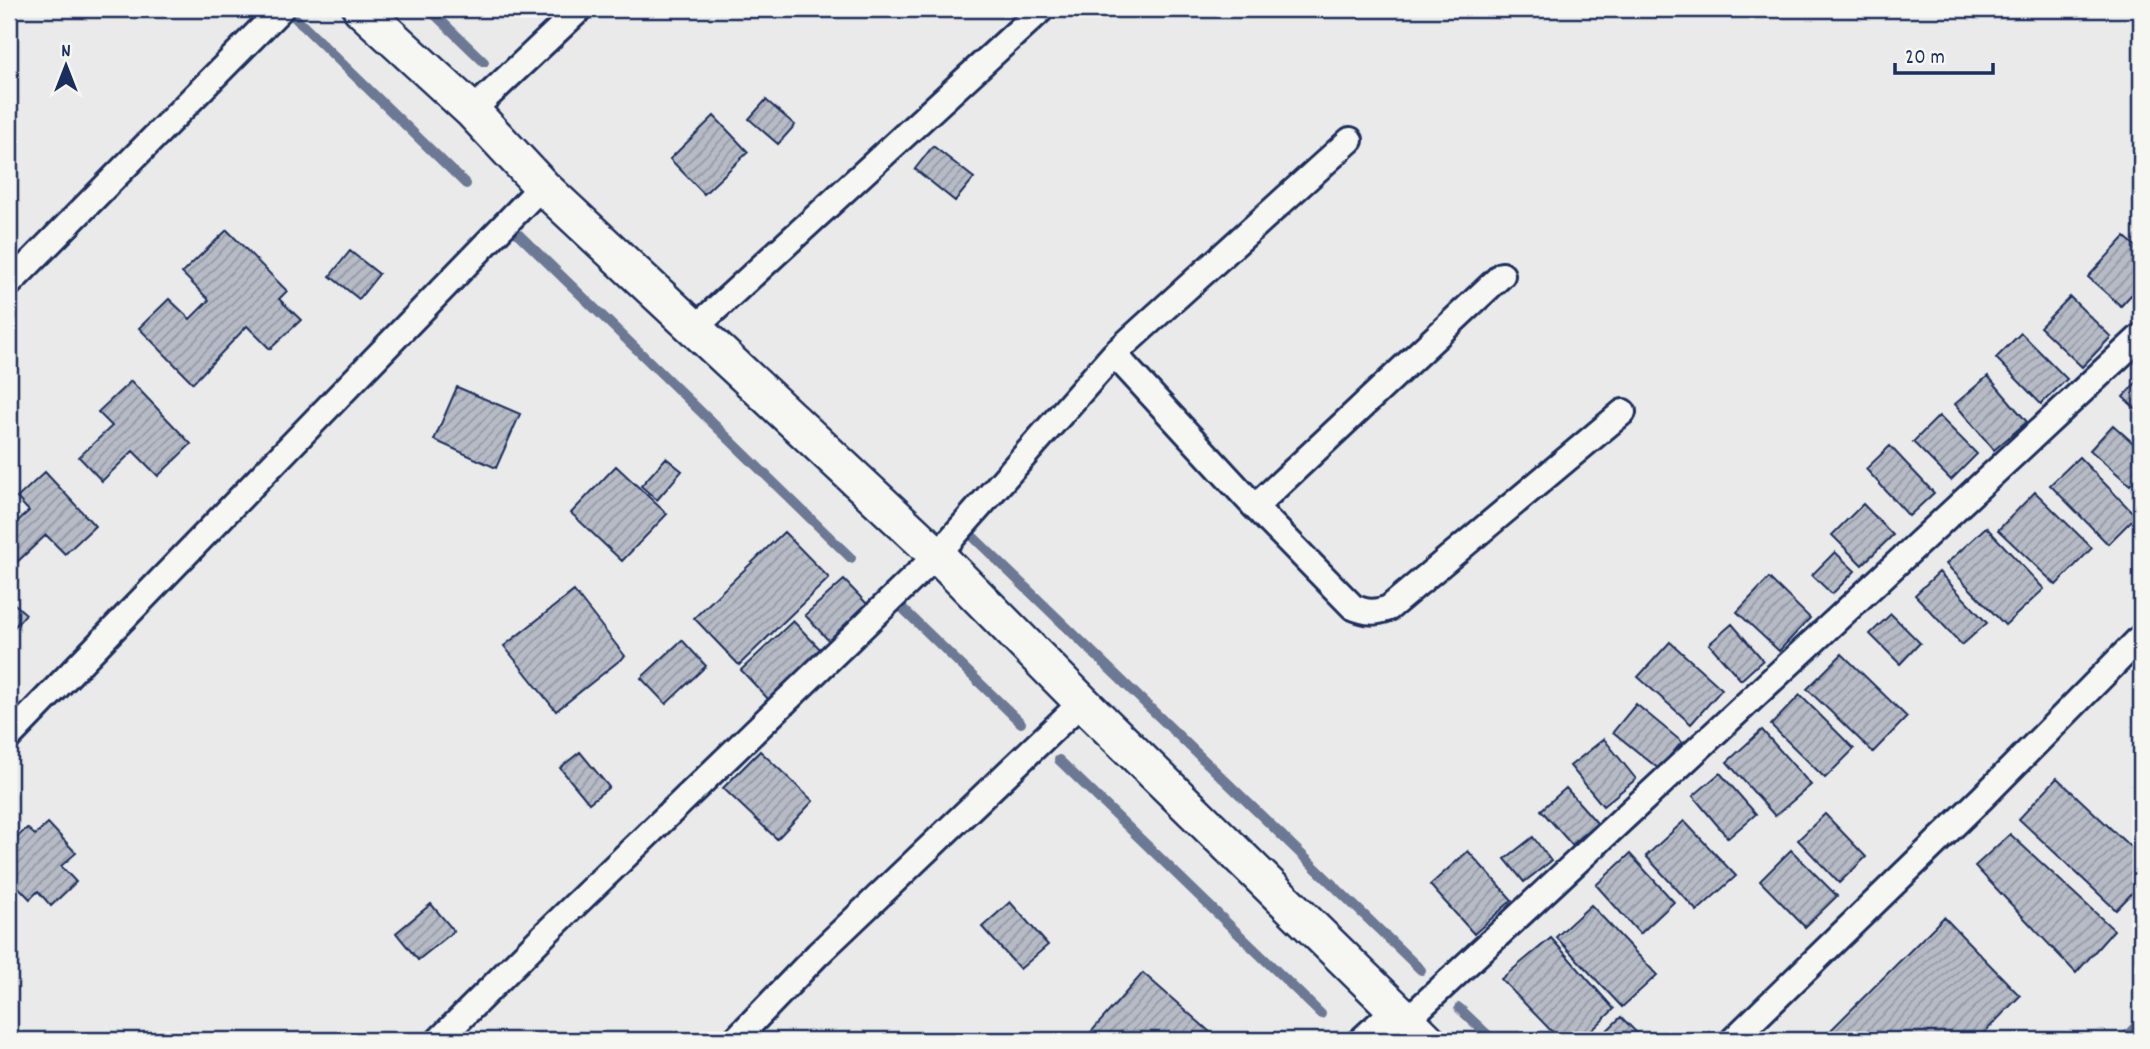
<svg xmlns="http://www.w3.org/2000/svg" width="2150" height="1049" viewBox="0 0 2150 1049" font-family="Dekko,sans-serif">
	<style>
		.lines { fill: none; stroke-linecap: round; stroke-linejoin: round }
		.stream { stroke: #6c7995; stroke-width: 10 }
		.building { fill: url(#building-hatch); stroke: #1b2f5e; stroke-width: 2 }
		.street-casing { stroke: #1b2f5e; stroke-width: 30 }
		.secondary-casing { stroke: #1b2f5e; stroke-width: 40 }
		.street { stroke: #f6f6f2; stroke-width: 24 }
		.secondary { stroke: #f6f6f2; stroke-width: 35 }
	</style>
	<defs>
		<pattern id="building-hatch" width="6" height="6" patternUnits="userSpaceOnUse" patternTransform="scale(1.75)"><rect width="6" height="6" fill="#b6bbc6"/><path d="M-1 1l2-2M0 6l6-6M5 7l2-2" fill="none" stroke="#9398a4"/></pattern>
	</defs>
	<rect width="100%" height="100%" fill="#e9eae9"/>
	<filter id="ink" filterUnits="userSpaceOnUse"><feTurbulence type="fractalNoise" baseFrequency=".0143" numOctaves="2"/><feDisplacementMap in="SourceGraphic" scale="14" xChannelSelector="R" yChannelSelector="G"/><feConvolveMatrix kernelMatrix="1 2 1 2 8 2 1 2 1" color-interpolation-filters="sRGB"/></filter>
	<g filter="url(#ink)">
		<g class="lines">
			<path class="stream" d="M286,9L466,184
				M429,9L484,62
				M508,224L851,558
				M963,527L1421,970
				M893,599L1021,723
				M1059,760L1321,1014
				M1459,1008L1493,1040
				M2123,1040L2141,1021"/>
		</g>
		<path class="building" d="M951,9H965L958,16Z
			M766,100L795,125L778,144L749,119Z
			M714,116L748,152L704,194L670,159Z
			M933,146L974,178L955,201L915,169Z
			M227,230L287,291L279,299L301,320L270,349L247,326L193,383L139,328L169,299L190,319L209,300L182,273Z
			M2125,237L2141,251V284L2121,306L2088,277Z
			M350,251L379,274L359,299L330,276Z
			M2070,297L2111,337L2082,367L2040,327Z
			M2021,333L2067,379L2041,404L1996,358Z
			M1988,376L2027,422L1994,450L1955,404Z
			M2141,377V414L2123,397Z
			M131,381L191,444L158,476L133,451L102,481L79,457L112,426L98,412Z
			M457,387L520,414L496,468L434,440Z
			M1939,416L1977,454L1951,480L1913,442Z
			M2113,425L2141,450V473L2130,485L2090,450Z
			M1890,446L1934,493L1909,516L1866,469Z
			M2079,457L2136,516L2108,544L2050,485Z
			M666,458L682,471L657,500L641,486Z
			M616,466L667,514L622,561L571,513Z
			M45,472L95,526L65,554L46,535L14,565L9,559V529L29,511L17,498Z
			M2035,492L2092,548L2056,585L1998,530Z
			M1863,504L1893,535L1862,565L1832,535Z
			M1986,527L2044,589L2005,625L1946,564Z
			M784,532L829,578L739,665L694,618Z
			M1835,552L1855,571L1832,594L1812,575Z
			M1939,572L1987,623L1962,645L1915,595Z
			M1769,578L1810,618L1779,651L1737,612Z
			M844,580L869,606L830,642L805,615Z
			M574,591L625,656L556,711L504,646Z
			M9,599L26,614L9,633Z
			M1891,614L1920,643L1900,664L1870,634Z
			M793,621L823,652L770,701L741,670Z
			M1732,624L1763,660L1741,680L1709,644Z
			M682,640L706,666L666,704L641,678Z
			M1670,642L1722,689L1691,724L1638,677Z
			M1842,654L1907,717L1873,752L1807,689Z
			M1800,695L1854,749L1825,778L1771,725Z
			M1636,704L1682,742L1659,769L1613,732Z
			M1762,730L1811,785L1775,816L1727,762Z
			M1604,739L1636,779L1603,806L1570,766Z
			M760,751L813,801L777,839L723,788Z
			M580,752L609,787L589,803L560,768Z
			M1720,773L1756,814L1728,838L1693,796Z
			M2057,778L2141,857V884L2116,910L2019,819Z
			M1566,788L1597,823L1572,845L1541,810Z
			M1825,814L1866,857L1839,883L1798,840Z
			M1684,821L1736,876L1697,911L1646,856Z
			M48,823L76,853L61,866L76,882L51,906L38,891L30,899L9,877V863L11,860L9,858V845L27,828L35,835Z
			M2010,834L2114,930L2076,973L1975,866Z
			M1533,837L1551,861L1524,882L1505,859Z
			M1791,850L1837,896L1805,927L1760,881Z
			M1468,851L1512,900L1474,934L1430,885Z
			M1630,854L1674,902L1640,934L1596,885Z
			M1010,902L1048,945L1020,969L982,927Z
			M431,904L454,931L418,960L396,933Z
			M1591,905L1657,975L1622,1007L1556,937Z
			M1944,917L2020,996L1977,1040H1825L1823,1038Z
			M1551,938L1614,1009L1582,1040H1560L1501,979Z
			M1143,973L1219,1040H1084Z
			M1621,1017L1644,1040H1597Z"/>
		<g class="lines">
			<defs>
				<path id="street" d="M472,111L580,9
					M9,284L281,9
					M695,328L1042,9
					M1114,354L1255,507L1353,607C1367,613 1376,613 1389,608L1623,412
					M1255,507L1502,275
					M9,737L542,186
					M1407,1020L2141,336
					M439,1040L547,932L937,555L1114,354L1350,140
					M735,1040L818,954L1082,702
					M1361,1040L1395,1009
					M1733,1040L1982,798L2141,637"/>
				<path id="secondary" d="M361,9L472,111L542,186L937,555L1082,702L1427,1040"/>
			</defs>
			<use href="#street" class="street-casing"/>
			<use href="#secondary" class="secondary-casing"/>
			<use href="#street" class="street"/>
			<use href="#secondary" class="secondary"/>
		</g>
	</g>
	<rect width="2150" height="1049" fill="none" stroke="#f6f6f2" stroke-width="35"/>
	<rect x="18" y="18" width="2115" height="1014" fill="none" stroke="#1b2f5e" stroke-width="2.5" filter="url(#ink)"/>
	<g transform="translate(66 66)" stroke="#f6f6f2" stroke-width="5" paint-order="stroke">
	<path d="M0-5L12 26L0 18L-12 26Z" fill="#1b2f5e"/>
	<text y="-10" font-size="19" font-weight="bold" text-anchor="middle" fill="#1b2f5e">N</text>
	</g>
	<path d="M1895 63v10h98v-10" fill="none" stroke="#1b2f5e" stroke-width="3.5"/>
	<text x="1905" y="63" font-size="21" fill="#1b2f5e" stroke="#f6f6f2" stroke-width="5" paint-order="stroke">20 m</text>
</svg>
